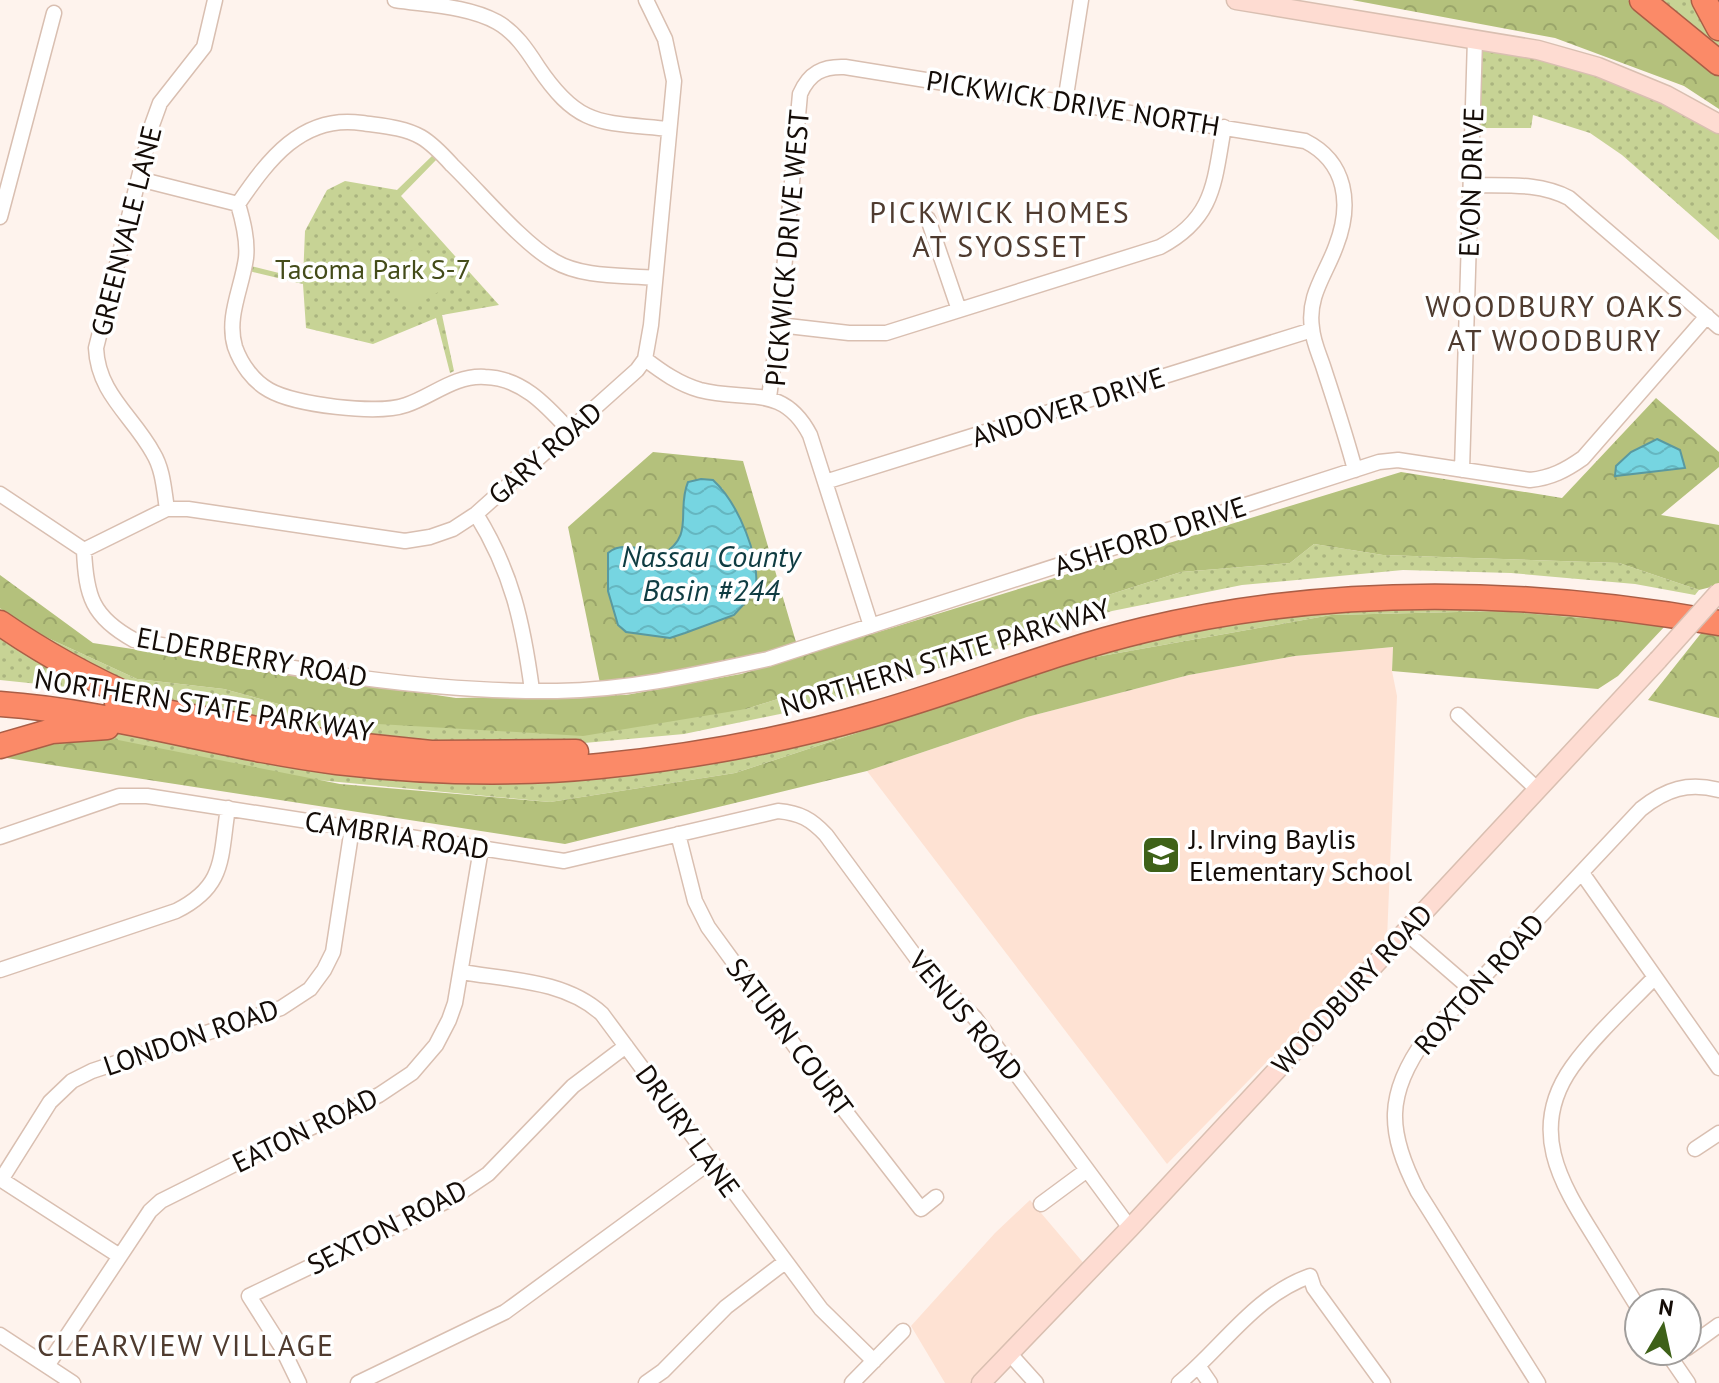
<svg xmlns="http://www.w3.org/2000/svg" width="1719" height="1383" viewBox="0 0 1719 1383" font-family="'PT Sans',sans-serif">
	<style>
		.built { fill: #fee2d3 }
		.green { fill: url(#green-dots) }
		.forest { fill: url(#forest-crowns); fill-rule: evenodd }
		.pitch { fill: #c7d395 }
		.water { fill: url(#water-waves); stroke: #5999a0; stroke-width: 2 }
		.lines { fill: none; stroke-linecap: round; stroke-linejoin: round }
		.minor-casing { stroke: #d9bfb1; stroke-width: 17 }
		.secondary-casing { stroke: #d9bfb1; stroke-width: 21 }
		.motorway-casing { stroke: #aa5e46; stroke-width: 27 }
		.minor { stroke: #fff; stroke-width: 14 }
		.secondary { stroke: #fedcd2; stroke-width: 18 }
		.motorway { stroke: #fb8a68; stroke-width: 24 }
		.secondary-bridge-casing { stroke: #d9bfb1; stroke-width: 21; stroke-linecap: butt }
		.secondary-bridge { stroke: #fedcd2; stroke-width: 18 }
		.labels { text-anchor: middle; stroke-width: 7; stroke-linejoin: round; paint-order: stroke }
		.street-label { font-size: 28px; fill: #140c07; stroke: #fff }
		.park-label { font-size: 28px; fill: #444c1a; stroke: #fff }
		.poi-label { font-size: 28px; fill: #140c07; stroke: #fff; text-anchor: start }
		.neighbourhood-label { font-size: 30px; letter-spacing: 2px; fill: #4f3b2f; stroke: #fff }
		.water-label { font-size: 30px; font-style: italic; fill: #0f3c42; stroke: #fff }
	</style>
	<defs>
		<pattern id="green-dots" width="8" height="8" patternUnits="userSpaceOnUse" patternTransform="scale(2)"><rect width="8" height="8" fill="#c7d395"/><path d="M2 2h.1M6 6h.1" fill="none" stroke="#aab47f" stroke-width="1.8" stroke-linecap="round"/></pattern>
		<pattern id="forest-crowns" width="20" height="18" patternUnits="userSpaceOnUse" patternTransform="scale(2)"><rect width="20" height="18" fill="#b4c17c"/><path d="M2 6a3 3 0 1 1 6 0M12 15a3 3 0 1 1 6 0" fill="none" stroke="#9aa56a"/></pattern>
		<pattern id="water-waves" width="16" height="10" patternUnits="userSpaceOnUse" patternTransform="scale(2)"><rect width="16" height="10" fill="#76d5e1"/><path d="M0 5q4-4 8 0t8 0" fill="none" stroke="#65b6c0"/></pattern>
	</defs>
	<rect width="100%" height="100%" fill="#fef3ed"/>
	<path class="built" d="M1393,647L1392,671L1397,696L1387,939L1167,1164L867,771L1027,717L1189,675L1295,656Z
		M1030,1200L1086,1266L973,1383H945L911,1326L995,1233Z"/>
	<path class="green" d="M1659,0H1695L1719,41V51Z
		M1481,46L1597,72L1719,128V240L1622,155L1590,133L1533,115L1531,128H1479Z
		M433,155L437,159L401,196L499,305L442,315L454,371L450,373L436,318L373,344L306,328L303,284L249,271L251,266L303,279L305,231L327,190L345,181L397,190Z
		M1314,544L1383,555L1619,563L1699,590L1695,595L1635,584L1511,573L1403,570L1242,585L1112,611L860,694L780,714L684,734L584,743L492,746L424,742L287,724L146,694L0,618V608L24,627L137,679L224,689L344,722L746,709L1181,572L1290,563Z
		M1566,606L1666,625L1500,611L1331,615L1079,660L735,773L550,802L0,750L104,732L163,740L333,774L499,784L615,777L728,758L1188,627L1316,609Z
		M0,628L96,690L0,680Z"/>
	<path class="forest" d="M1352,0H1628L1669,34L1719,69V109L1684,86L1555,38Z
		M1656,398L1719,452V467L1661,515L1719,525V585L1699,590L1619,563L1383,555L1314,544L1290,563L1181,572L746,709L583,736L344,722L224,689L137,679L24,627L0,608V575L93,643L456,698L626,695L741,674L1401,472L1562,498Z
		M653,452L743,461L798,649L601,688L568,527ZM722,488L748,540L755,592L733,615L685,633L670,638L626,632L625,545L663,554C681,543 684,533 683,512Z
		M1500,611L1666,625L1618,676L1598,689L1392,671L1393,647L1295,656L1189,675L1027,717L867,771L565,844L0,757L23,748L93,735L340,784L550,802L735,773L1079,660L1331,615Z
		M1706,627L1719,631V718L1648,700Z"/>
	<path class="pitch" d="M422,246L450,279V285L410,309L393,291L389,273L402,255Z"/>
	<path class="water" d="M1657,439L1680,450L1685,468L1615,476L1616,466L1631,452Z
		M701,479L713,480C738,503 762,559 755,592L734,615L685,633L670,638L626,632L618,625L608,591V553C623,540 645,551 663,554C695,535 676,511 688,482Z"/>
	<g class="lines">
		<defs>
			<path id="minor" d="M395,0C428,5 468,6 497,22C515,32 527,50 538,67C579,128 601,122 669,129
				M1065,102L1081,0
				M139,179L238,204C268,160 302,114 362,123C382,126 403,127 421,137C433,144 443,155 452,165C480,192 522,243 554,261C583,278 623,275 655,278
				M1471,185C1505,186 1538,182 1569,198L1719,327
				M238,204C243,221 248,240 246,258C242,288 226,317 235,347C241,364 253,381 269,390C295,405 377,415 406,405C433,396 454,375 485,377C522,378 546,405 570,431
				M0,217L54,13
				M928,219L959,310
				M779,325L849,333H886L1160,247C1215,218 1214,182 1224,127
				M645,359C662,372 679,384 700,390C746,402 783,383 810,435L871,626
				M769,397L779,325L800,94C809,73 823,66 845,67L1305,141C1347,162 1352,205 1336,246C1326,274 1307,296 1312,328C1313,342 1320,356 1324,369C1335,403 1346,436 1355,470
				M1462,470L1475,39
				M825,482L1312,330
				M0,494L84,550C86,596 92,617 134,640C273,665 415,693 557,691C629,690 699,674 768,659L1379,462L1398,460L1530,480C1551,478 1566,470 1583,458L1707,316
				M167,509C164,490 163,469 153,453C133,416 98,394 96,348L152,125L160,103L204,47L215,0
				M476,514C512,572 523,623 532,690
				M84,550L167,509H188L405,541L430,537L453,529L476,514L637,370L645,359L651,325L674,81L665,39L646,0
				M1458,715L1538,790
				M678,834L695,901L708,927L797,1049L921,1209L936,1197
				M0,837L119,796H147L564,861L778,811C800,813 811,819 826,835L926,971L975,1018L1130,1228
				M1582,873L1719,1068
				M1405,932L1472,990
				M0,970L176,911C226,886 220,858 228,808
				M461,972C509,980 565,980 602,1014L821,1309L874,1361
				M1695,1149L1719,1133
				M0,1179L118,1255
				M1,1180L50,1102L72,1081L92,1071L281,1008L310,989L324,970L333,952L352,828
				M1041,1204L1087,1170
				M1639,1309C1624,1285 1609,1260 1594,1236C1560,1182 1528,1129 1572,1067C1595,1035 1627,1006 1655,977
				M0,1335L73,1383
				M1687,1348L1719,1325
				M1666,1351L1688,1383
				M1010,1354L1036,1383
				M47,1366L150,1211L161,1201L237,1163L379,1095L412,1073L436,1045L449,1020L455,1003L481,849
				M1199,1367L1210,1383
				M299,1383L282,1348L249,1296L451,1199L488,1174L573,1086L626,1046
				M358,1383L505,1312L710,1162
				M646,1383L663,1371L726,1307L785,1262
				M852,1383L903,1331
				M1179,1383C1223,1347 1254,1296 1310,1276L1314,1288L1383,1383
				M1538,1383L1418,1192C1387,1132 1385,1094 1426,1038L1641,809C1666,789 1688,782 1719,790"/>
			<path id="secondary" d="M1236,0L1538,50L1598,67L1666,95L1719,124
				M981,1383L1130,1228L1658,660"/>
			<path id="motorway" d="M1642,0L1719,63
				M1704,0L1719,28
				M0,623C45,654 91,679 141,701
				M117,703L327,742L431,753L576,752
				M0,704C114,712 224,748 337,762C423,772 514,775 600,766C690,757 780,741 867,716C961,690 1048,653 1144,630C1334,584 1528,589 1719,623
				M0,746L52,731L107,727"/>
		</defs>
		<use href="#minor" class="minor-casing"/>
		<use href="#secondary" class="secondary-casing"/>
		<use href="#motorway" class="motorway-casing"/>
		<use href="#minor" class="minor"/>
		<use href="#secondary" class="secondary"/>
		<use href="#motorway" class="motorway"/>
		<defs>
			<path id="secondary-bridge" d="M1658,660L1719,592"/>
		</defs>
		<use href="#secondary-bridge" class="secondary-bridge-casing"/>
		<use href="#secondary-bridge" class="secondary-bridge"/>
	</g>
	<defs>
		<symbol id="school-square" viewBox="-11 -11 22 22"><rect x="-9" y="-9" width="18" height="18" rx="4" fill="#3e6118" stroke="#fff"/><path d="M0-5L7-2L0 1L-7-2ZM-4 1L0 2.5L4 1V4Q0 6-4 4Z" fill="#fff"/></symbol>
	</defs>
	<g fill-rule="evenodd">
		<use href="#school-square" x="1139" y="833" width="44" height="44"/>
	</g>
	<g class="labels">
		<g class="street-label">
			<text transform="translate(1073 103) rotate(9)" y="10">PICKWICK DRIVE NORTH</text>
			<text transform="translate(1471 182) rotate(-88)" y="10">EVON DRIVE</text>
			<text transform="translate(126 231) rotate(-76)" y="10">GREENVALE LANE</text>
			<text transform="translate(787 248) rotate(-85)" y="10">PICKWICK DRIVE WEST</text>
			<text transform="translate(1068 407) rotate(-18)" y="10">ANDOVER DRIVE</text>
			<text transform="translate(545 453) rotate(-41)" y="10">GARY ROAD</text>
			<text transform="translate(1150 536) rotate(-18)" y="10">ASHFORD DRIVE</text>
			<text transform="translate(252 657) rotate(10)" y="10">ELDERBERRY ROAD</text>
			<text transform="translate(945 657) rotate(-17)" y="10">NORTHERN STATE PARKWAY</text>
			<text transform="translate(204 705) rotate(9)" y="10">NORTHERN STATE PARKWAY</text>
			<text transform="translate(397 835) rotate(9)" y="10">CAMBRIA ROAD</text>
			<text transform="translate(1479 984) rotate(-48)" y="10">ROXTON ROAD</text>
			<text transform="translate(1352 989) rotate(-47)" y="10">WOODBURY ROAD</text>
			<text transform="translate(966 1016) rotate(50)" y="10">VENUS ROAD</text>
			<text transform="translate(191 1037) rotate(-19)" y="10">LONDON ROAD</text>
			<text transform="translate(790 1037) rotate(53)" y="10">SATURN COURT</text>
			<text transform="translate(305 1130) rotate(-26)" y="10">EATON ROAD</text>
			<text transform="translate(688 1131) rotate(54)" y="10">DRURY LANE</text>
			<text transform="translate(387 1227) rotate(-27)" y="10">SEXTON ROAD</text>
		</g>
		<g class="park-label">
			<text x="373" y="279">Tacoma Park S-7</text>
		</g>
		<g class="poi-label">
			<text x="1189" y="849">J. Irving Baylis<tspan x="1189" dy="32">Elementary School</tspan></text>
		</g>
		<g class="neighbourhood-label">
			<text x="1000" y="223">PICKWICK HOMES<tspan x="1000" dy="34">AT SYOSSET</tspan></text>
			<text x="1555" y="317">WOODBURY OAKS<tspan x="1555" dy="34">AT WOODBURY</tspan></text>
			<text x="186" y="1356">CLEARVIEW VILLAGE</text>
		</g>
		<g class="water-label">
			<text x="711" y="567">Nassau County<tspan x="711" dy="34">Basin #244</tspan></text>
		</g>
	</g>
	<g transform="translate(1663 1327) rotate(9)"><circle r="38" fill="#ffffff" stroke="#a19e9c" stroke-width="2"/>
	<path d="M0-6L14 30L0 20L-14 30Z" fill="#3e6118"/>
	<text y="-12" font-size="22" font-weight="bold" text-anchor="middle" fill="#140c07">N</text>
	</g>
</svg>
